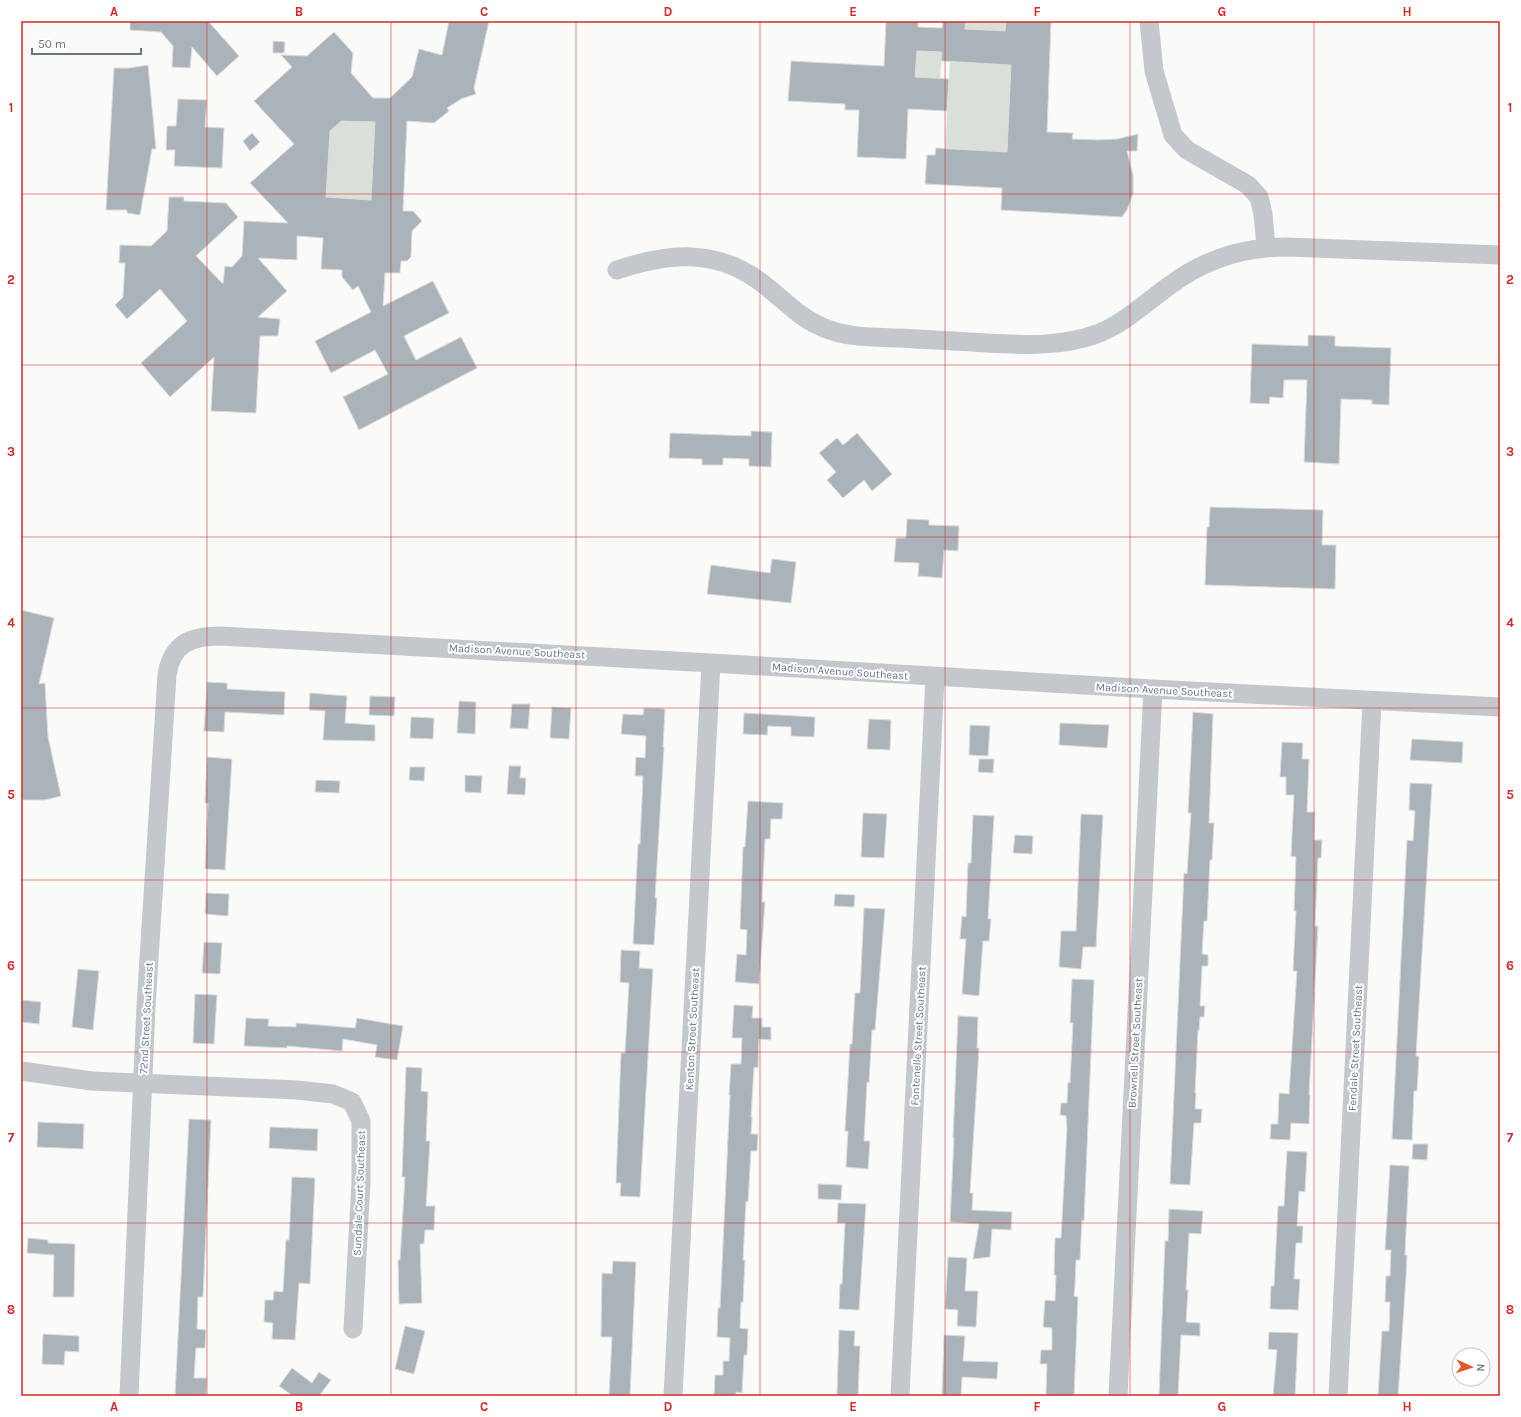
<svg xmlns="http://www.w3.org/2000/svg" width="1521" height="1417" viewBox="0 0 1521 1417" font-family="Karla,sans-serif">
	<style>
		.green { fill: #dadfd7 }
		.building { fill: #aab3b9; stroke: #dcdcda; fill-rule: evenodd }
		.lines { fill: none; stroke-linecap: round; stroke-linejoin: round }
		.minor { stroke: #c3c8cc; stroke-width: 19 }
		.grid { fill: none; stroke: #d62828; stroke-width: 1; stroke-opacity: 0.55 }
		.labels { text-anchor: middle; stroke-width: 4; stroke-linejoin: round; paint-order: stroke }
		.street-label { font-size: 11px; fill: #657683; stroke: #fff }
		.neatline { fill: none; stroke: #d62828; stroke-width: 1.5 }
		.grid-label { font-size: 13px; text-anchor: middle; font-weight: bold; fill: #d62828 }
	</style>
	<rect width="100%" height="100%" fill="#fafaf8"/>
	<path class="green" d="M966,21H1006L1005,31L965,29Z
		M917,51L942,52L940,79L915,77Z
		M950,62L1011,65L1007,152L945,148Z
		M337,121L375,122L371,200L326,197L330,131L337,124Z"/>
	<path class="building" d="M130,21H208L239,56L217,76L192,47L190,68L172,67L173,46L161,32L130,30Z
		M449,21H489L474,88L476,94L461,99L447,108L449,111L434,123L407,121L403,211H413L422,221L412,231L411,257L407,261H401L400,273H385L383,306L433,281L449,313L404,336L416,360L461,337L477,368L359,430L343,397L388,374L375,350L331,373L315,341L371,312L358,286L353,290L342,277V270L321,269L323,238L297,236V260L258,258L287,291L258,317L280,319L278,336H260L256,413L211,411L214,357L170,397L141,363L187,321L160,289L127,319L115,305L123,297L125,263H119L120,245L151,246L167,231L169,197H184V201L226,203L238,217L196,256L223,284L225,266L232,267L242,256L244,221L288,223L250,183L294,144L254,101L292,67L281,55L307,56L334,32L353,53L351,73L373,98H390L412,77L419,49L442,55ZM341,121L375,122L371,200L326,197L330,131Z
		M886,21H918V27L942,28L943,21H966L965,29L1005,31L1006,21H1051L1047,132L1073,133L1072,139L1099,140L1117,139L1138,134L1137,151H1127L1133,175V194L1127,210L1122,217L1001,210L1002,188L925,184L927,155H935L936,148L1007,152L1011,65L941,61L942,52L917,51L915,77L949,79L947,111L908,109L906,159L857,157L859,110H845V104L788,101L791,61L884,66Z
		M273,41L285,42L284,53H273Z
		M148,65L156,149H152L140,215L127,213V210H106L114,68H129Z
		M178,99L207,100L205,127L224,128L222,168L174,166L175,150H166L167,126H176Z
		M252,133L260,142L250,151L243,141Z
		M1308,335L1335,336V346L1391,348L1389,405L1372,404V400L1341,399L1339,464L1304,462L1307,380H1284L1283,398L1270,397L1269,404L1250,403L1252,344L1308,346Z
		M751,431L772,432L771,467L749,466V459L723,458V465H702V459L669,458L670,433L751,436Z
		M857,433L892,474L872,491L864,480L843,498L827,480L836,472L819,453L837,438L843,445Z
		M1210,507L1323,510L1322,545H1336L1335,589L1205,585L1207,527H1209Z
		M907,519L929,520V525L959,526L958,551L944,550L942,578L918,576L919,563L894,562L896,538H906Z
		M772,559L796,562L791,603L707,594L711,565L770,573Z
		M21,610L54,618L39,684L45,683L48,737L61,796L45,800H21Z
		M207,682L227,683V689L285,692L284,715L225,712L224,732L204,731Z
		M310,693L347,696L345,723L375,725V741L323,740L325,711L309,710Z
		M370,696L395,697L394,716L369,715Z
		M459,701L476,702L475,734L457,733Z
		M512,704H530L528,729L510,728Z
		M552,707L571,708L569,739L550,738Z
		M644,708L665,709L663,747H664L655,898H657L654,945L633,944L638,844H640L643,776H635L636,757L645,758L646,736L621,734L623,714L643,715Z
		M1193,712L1213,714L1209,823H1214L1212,860H1210L1207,921H1204L1202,954L1208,955V966H1202L1200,1006H1205L1204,1017H1200L1199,1031L1198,1030L1195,1093H1196L1195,1109H1202L1201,1123H1194L1190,1185L1170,1184L1184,873L1187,874L1191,813H1188Z
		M744,713L815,717L814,737L791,736V727L768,726L767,735L743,734Z
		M411,717L434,718L433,739L410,738Z
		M869,719L891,720L890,750L867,749Z
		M1060,723L1109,725L1107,748L1059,745Z
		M970,725L990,726L988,756L969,755Z
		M1412,739L1463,742L1462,763L1410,760Z
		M1282,742L1303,743L1302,759H1309L1307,812H1315L1314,840H1322L1321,858H1318L1315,926H1318L1309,1095H1310L1309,1124L1291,1123L1290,1140L1270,1139L1271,1124H1278L1279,1093L1289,1094L1297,971H1293L1296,911H1294L1296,857L1291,856L1294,795H1286V777H1280Z
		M207,757L232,759L225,870L205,869L208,803H205Z
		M979,759H994L993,773L978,772Z
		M509,766H521L520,778H526L525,795L507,794Z
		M410,767H425L424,781L409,780Z
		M465,775L482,776L481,793L465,792Z
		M316,780L340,781L339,793L315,792Z
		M1410,783L1432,784L1416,1056H1419L1417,1091H1414L1412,1140L1392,1139L1407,840L1413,841L1415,811L1409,810Z
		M748,801L783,803L782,819H771L770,839H765L762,902H765L759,984L735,982L737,954L746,955L747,930L740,929L743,847H745Z
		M863,813L887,814L884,858L861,857Z
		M1081,814L1103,815L1096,947H1083L1081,969L1059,967L1061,931H1076Z
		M973,815L994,816L988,919H991L989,941H983L979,996L962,994L966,939H960L962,916L966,917L968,863H971Z
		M1015,835L1033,836L1032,854L1013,853Z
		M206,893L229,894L228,916L205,914Z
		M835,894L855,895L854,907L834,906Z
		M864,908L885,909L875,1030H872L869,1083L867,1082L864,1141H870L868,1169L846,1167L848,1131H845L850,1044H852L855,993H860Z
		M204,942L222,943L220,974L202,973Z
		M621,950L640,951L639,968L653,969L640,1197L620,1196L621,1183H616L621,1053H625L629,983L620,982Z
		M78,969L99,971L93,1030L72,1027Z
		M1072,979L1094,980L1084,1221L1082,1220L1080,1260H1076L1075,1285L1074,1296L1078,1297L1074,1396H1046L1047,1364H1040L1041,1350H1052V1328L1043,1327L1045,1300L1055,1301L1056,1275H1054L1055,1238H1061L1067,1128L1066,1116L1060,1115L1061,1103H1067L1068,1082L1070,1083L1073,1023H1070Z
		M195,994L217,995L214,1044L193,1043Z
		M21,1000L41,1002L39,1024L21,1022Z
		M734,1005L753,1006L752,1018H762V1027H771V1040L759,1039L758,1068L754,1067L751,1117H752L751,1134H758L757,1151H751L748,1202L746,1201L743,1260H745L743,1302H741L740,1328L748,1329L747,1355H744L742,1393L736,1392V1396H714L715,1375H723V1361H729L730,1338L717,1337L718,1308H720L730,1095H729L731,1064H741L742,1038H732Z
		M958,1016L978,1017L977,1048H979L970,1193H973L972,1210L1012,1212L1011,1230L992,1229L990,1257L973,1259L979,1224L950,1222L954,1138H953Z
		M246,1018L269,1019L268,1026L296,1027V1023L355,1028L357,1018L403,1026L397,1060L375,1057L377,1045L343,1039L342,1051L287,1046V1048L244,1046Z
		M406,1067L422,1068L421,1091L428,1092L426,1141H430L426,1206H435L434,1230H425L424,1244H420L422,1303L399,1304L398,1260H400L405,1177H402Z
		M189,1119L211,1120L203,1297H198L197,1329L206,1330L205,1348H196L194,1378H207L206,1396H175Z
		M38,1122L84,1124L83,1149L37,1147Z
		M270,1127L318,1129L317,1151L269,1148Z
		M1413,1144H1428L1427,1160L1412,1159Z
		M1287,1151L1307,1152L1305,1192L1299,1191L1297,1226H1303L1302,1243H1296L1294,1279H1300L1298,1310L1270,1309L1271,1286H1274L1278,1206H1284Z
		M1390,1165L1409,1166L1405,1255H1407L1406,1277L1398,1396H1378L1382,1331H1389L1390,1302H1385L1386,1276H1390L1391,1250H1385Z
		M292,1177L315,1178L310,1284L299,1283L295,1340L272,1339L273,1323L264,1322L265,1300H273L274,1291L283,1292L286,1240H289Z
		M818,1184L842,1185L841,1200L818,1199Z
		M838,1203L866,1204L859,1310L839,1309L840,1284H842L845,1223H837Z
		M1169,1209L1203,1211L1201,1234L1189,1233L1186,1290H1188L1186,1322L1200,1323V1336L1181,1335L1178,1396H1159L1165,1241H1168Z
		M28,1238L48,1240V1243L75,1244L74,1297H53L54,1255L27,1253Z
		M948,1257L967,1258L965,1291H978L976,1327L957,1326L958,1310L945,1309Z
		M613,1261L636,1262L630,1396H609L612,1337H601L602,1273L612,1274Z
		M405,1326L425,1331L414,1374L395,1369Z
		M839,1330L855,1331L854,1346H860L858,1396H837Z
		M1269,1332L1298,1333L1295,1396H1273L1277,1350L1268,1349Z
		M43,1334L79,1336V1352L65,1351L64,1365L42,1364Z
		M944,1335L965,1336L963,1361L998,1362L997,1379L962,1377L961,1396H942Z
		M292,1368L312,1383L319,1372L331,1380L319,1396H293L279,1386Z"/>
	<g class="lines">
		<path class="minor" d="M1149,21L1154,71L1173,135L1187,150L1248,185L1259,197L1263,214L1266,247
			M617,270C671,252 720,248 767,287C785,301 800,318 822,327C846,338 874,337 900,338C929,340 958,341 987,343C1024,345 1061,347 1097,334C1125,323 1145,303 1169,286C1203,260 1244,247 1287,247L1500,255
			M21,1071L92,1081L297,1090L333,1094L352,1102L361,1121V1182L353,1329
			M129,1396L146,1006L167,675C172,643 191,636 221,636L711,663L1153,689L1500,707
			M673,1396L711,663
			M900,1396L935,677
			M1118,1396L1153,689
			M1338,1396L1372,701"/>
	</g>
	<path class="grid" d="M207,21V1396M391,21V1396M576,21V1396M760,21V1396M945,21V1396M1130,21V1396M1314,21V1396M21,194H1500M21,365H1500M21,537H1500M21,708H1500M21,880H1500M21,1052H1500M21,1223H1500"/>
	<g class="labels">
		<g class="street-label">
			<text transform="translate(517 651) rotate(3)" y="4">Madison Avenue Southeast</text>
			<text transform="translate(840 671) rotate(4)" y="4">Madison Avenue Southeast</text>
			<text transform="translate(1164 690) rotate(3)" y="4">Madison Avenue Southeast</text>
			<text transform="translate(146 1018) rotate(-87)" y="4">72nd Street Southeast</text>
			<text transform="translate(692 1029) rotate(-87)" y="4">Kenton Street Southeast</text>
			<text transform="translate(918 1036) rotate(-87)" y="4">Fontenelle Street Southeast</text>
			<text transform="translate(1135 1043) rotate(-87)" y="4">Brownell Street Southeast</text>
			<text transform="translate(1355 1048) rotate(-87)" y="4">Fendale Street Southeast</text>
			<text transform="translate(359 1193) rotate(-88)" y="4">Sundale Court Southeast</text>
		</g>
	</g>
	<rect width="1521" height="1417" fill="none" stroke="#ffffff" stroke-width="44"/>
	<g transform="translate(1471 1367) rotate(93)"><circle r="19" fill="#ffffff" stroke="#c1c8cd"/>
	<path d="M0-3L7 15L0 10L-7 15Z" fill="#e4572e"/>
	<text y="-6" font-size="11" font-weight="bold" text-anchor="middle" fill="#657683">N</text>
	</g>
	<path d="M32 48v6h109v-6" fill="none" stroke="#657683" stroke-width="2"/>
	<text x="38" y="48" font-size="12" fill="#657683" stroke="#ffffff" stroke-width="3" paint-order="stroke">50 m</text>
	<rect x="22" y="22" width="1477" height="1373" class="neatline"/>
	<g class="grid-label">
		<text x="114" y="16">A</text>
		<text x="299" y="16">B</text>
		<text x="484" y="16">C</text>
		<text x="668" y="16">D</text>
		<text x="853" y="16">E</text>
		<text x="1037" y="16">F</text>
		<text x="1222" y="16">G</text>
		<text x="1407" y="16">H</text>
		<text x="11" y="112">1</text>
		<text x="1510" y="112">1</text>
		<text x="11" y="284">2</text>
		<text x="1510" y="284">2</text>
		<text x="11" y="456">3</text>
		<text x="1510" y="456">3</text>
		<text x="11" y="627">4</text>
		<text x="1510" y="627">4</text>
		<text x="11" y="799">5</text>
		<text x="1510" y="799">5</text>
		<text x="11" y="970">6</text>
		<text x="1510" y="970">6</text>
		<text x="11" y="1142">7</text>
		<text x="1510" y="1142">7</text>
		<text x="11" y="1314">8</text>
		<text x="1510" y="1314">8</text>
		<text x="114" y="1411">A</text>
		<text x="299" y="1411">B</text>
		<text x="484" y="1411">C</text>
		<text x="668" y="1411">D</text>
		<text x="853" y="1411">E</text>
		<text x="1037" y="1411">F</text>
		<text x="1222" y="1411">G</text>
		<text x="1407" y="1411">H</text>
	</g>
</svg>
